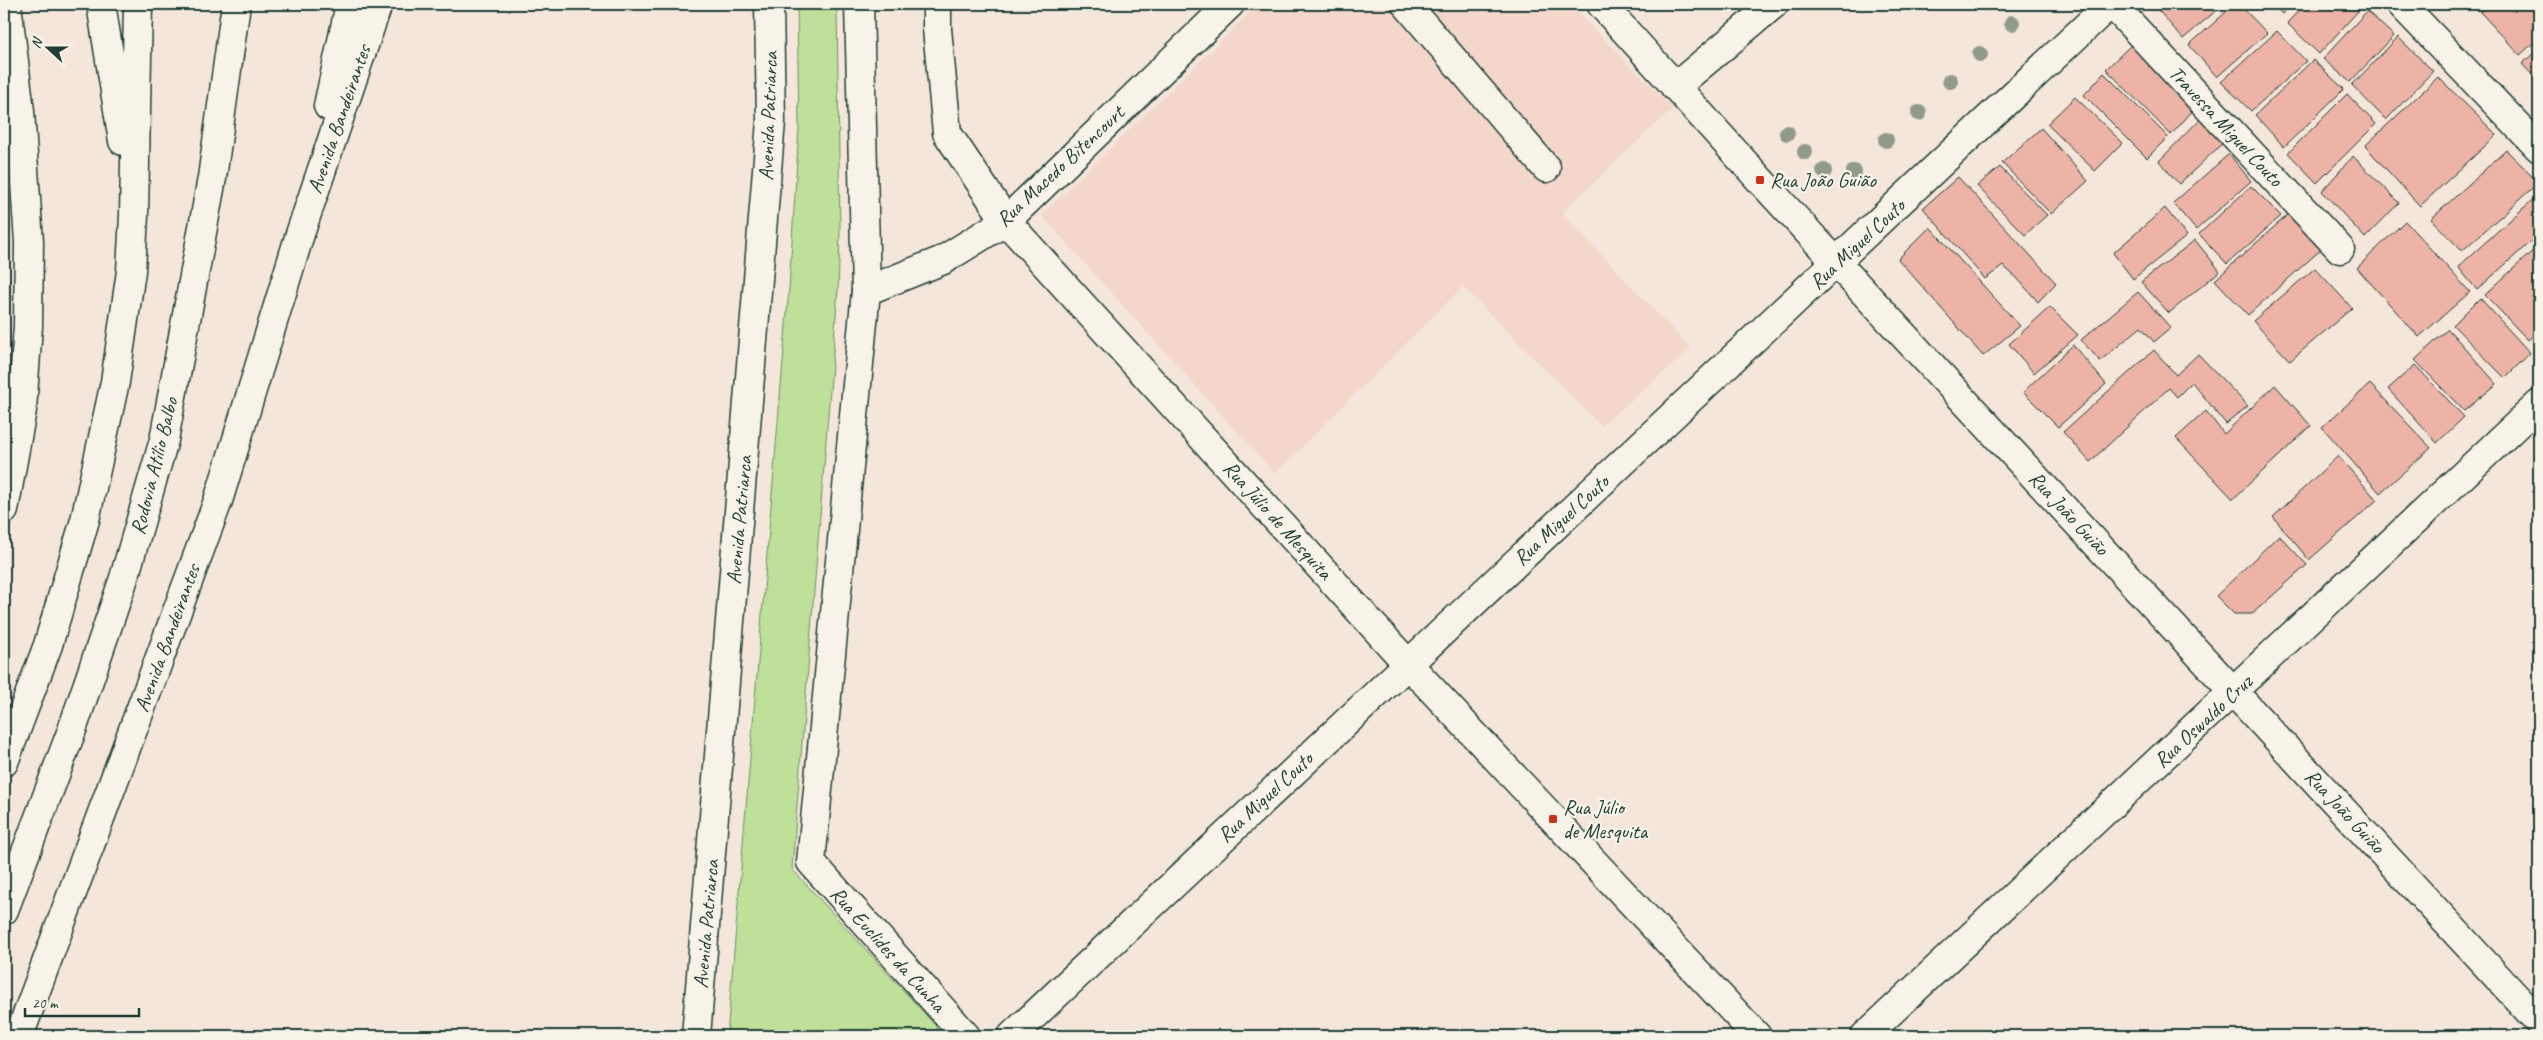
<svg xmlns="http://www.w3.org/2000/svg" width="2543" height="1040" viewBox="0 0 2543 1040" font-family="Caveat,sans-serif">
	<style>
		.built { fill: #f3d7cb }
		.green { fill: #bee099; stroke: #6e8e66 }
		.building { fill: #edb3a6; stroke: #1f3d34 }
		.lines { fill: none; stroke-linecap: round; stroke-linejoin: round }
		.minor-casing { stroke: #1f3d34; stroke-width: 31 }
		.major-casing { stroke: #1f3d34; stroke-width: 31 }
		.highway-casing { stroke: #1f3d34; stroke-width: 31 }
		.minor { stroke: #f7f3e8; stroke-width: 28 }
		.major { stroke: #f7f3e8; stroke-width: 28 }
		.highway { stroke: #f7f3e8; stroke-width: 28 }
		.tree { fill: #919b8a }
		.poi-dot { fill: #c8321e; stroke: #f7f3e8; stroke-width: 2 }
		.labels { text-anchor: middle; stroke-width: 4.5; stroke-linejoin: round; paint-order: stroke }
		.street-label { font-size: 21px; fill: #1f3d34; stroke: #f7f3e8 }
		.poi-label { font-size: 21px; fill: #1f3d34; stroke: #f7f3e8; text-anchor: start }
	</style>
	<rect width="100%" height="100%" fill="#f5e6db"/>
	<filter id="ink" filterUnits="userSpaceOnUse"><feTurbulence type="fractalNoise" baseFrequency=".02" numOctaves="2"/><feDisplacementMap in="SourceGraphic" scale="10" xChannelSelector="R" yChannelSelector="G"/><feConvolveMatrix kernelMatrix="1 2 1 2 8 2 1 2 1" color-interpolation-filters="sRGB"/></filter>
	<g filter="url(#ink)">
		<path class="built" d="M1259,4H1569L1673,108L1562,213L1691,349L1601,426L1463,287L1275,474L1041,215Z"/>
		<path class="green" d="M797,4H837L840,235L838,290L792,869L936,1026L939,1036H727L789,289L799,128Z"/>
		<path class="building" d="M2153,4H2224L2183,39Z
			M2235,4H2239L2267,33L2217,77L2189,45Z
			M2272,4H2292L2282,14Z
			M2305,4H2357L2361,8L2319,54L2287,23Z
			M2489,4H2539V38L2520,55L2480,12Z
			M2367,11L2394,36L2350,82L2323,59Z
			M2277,31L2306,61L2251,111L2221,82Z
			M2398,37L2433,71L2386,120L2352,85Z
			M2131,45L2195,108L2171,135L2106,69Z
			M2539,48V82L2522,64Z
			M2313,60L2344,89L2284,147L2255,115Z
			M2104,73L2168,137L2147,158L2084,95Z
			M2438,77L2497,135L2420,206L2365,146Z
			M2347,94L2376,124L2317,183L2288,153Z
			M2075,97L2123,143L2095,171L2047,124Z
			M2202,117L2225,141L2179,184L2159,161Z
			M2041,128L2088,181L2051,214L2002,163Z
			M2506,150L2539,182L2462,251L2431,219Z
			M2229,154L2251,181L2196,230L2173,203Z
			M2353,156L2399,203L2365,238L2322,191Z
			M2000,167L2047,215L2025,235L1977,186Z
			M1958,177L2056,283L2038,302L2017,278L2003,266L1985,279L1923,208Z
			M2251,186L2281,216L2227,264L2199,234Z
			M2539,194V234L2477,290L2458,267Z
			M2165,208L2187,236L2133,279L2113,253Z
			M2293,210L2326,245L2248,315L2215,280Z
			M2405,221L2470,292L2419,337L2357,268Z
			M1930,227L2020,326L1983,356L1898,259Z
			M2195,240L2220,271L2169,313L2141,282Z
			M2539,245V330L2528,340L2485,295Z
			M2315,268L2352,308L2290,361L2253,321Z
			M2138,292L2171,328L2154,342L2141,327L2100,361L2081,340Z
			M2480,298L2530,353L2505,378L2453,325Z
			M2050,307L2078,335L2034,373L2009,344Z
			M2448,329L2497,384L2464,411L2415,360Z
			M2073,345L2106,384L2058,427L2023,392Z
			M2154,350L2176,375L2198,354L2248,406L2226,424L2192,382L2177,397L2169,388L2090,462L2063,432Z
			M2415,365L2464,417L2437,443L2388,389Z
			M2370,384L2431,448L2380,493L2322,427Z
			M2275,385L2311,426L2233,499L2176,438L2206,411L2224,434Z
			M2338,456L2377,500L2309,560L2273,517Z
			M2279,535L2307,565L2252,614H2234L2216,596Z"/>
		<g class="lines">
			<defs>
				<path id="minor" d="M937,4V29L947,133L1006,221L1407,663L1757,1036
					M1406,4L1546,168
					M1601,4L1760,180L2539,1022
					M2112,4L2340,249
					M2401,4L2539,148
					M1675,87L1774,4
					M866,291L943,260L1006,221L1230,4
					M1012,1036C1377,691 1746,350 2110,4
					M1865,1036L2539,404"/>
				<path id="major" d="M859,4L866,291L811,862L966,1036
					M328,106L350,4
					M4,510L22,410L28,326L29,242L20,111L7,4
					M19,1036L218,501L300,234L378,4
					M696,1036L771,121L769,4"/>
				<path id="highway" d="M101,4L123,141
					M4,762L48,645L85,520L115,382L131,271L134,215L138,4
					M4,910L72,730L124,578L164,440L212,178L236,4"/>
			</defs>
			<use href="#minor" class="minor-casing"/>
			<use href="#major" class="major-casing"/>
			<use href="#highway" class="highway-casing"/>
			<use href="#minor" class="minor"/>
			<use href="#major" class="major"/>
			<use href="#highway" class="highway"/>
		</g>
		<g class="tree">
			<circle cx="2012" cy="23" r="8"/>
			<circle cx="1980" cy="54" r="8"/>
			<circle cx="1950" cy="81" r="8"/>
			<circle cx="1919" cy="113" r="8"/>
			<circle cx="1787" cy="133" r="8"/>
			<circle cx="1886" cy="140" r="8"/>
			<circle cx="1805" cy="152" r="8"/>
			<circle cx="1824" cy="171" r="8"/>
			<circle cx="1854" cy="172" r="8"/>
		</g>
	</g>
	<g class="poi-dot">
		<rect x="1755" y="175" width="10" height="10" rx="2.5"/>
		<rect x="1548" y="814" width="10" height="10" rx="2.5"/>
	</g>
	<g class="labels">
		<g class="street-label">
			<text transform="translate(768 116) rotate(-88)" y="7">Avenida Patriarca</text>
			<text transform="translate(339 119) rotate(-71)" y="7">Avenida Bandeirantes</text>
			<text transform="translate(2226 126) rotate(47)" y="7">Travessa Miguel Couto</text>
			<text transform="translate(1060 166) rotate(-43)" y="7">Rua Macedo Bitencourt</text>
			<text transform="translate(1857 244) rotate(-43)" y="7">Rua Miguel Couto</text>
			<text transform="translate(154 466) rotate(-76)" y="7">Rodovia Atílio Balbo</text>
			<text transform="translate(2069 513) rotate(47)" y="7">Rua João Guião</text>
			<text transform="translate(739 520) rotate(-85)" y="7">Avenida Patriarca</text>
			<text transform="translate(1278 520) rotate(48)" y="7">Rua Júlio de Mesquita</text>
			<text transform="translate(1561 520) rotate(-43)" y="7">Rua Miguel Couto</text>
			<text transform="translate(167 638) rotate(-70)" y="7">Avenida Bandeirantes</text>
			<text transform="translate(2203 721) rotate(-43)" y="7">Rua Oswaldo Cruz</text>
			<text transform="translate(1265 797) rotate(-43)" y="7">Rua Miguel Couto</text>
			<text transform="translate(2345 811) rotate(47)" y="7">Rua João Guião</text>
			<text transform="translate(706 924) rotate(-85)" y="7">Avenida Patriarca</text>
			<text transform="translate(888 949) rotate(48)" y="7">Rua Euclides da Cunha</text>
		</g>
		<g class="poi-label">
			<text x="1770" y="187">Rua João Guião</text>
			<text x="1563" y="814">Rua Júlio<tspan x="1563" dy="24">de Mesquita</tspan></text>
		</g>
	</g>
	<rect width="2543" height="1040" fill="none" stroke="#f7f3e8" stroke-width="20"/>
	<rect x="10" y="10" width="2523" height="1020" fill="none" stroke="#1f3d34" stroke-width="2" filter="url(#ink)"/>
	<g transform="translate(48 48) rotate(291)" stroke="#f7f3e8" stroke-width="4" paint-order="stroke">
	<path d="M0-4L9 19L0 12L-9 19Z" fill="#1f3d34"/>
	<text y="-8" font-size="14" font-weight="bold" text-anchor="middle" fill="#1f3d34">N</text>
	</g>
	<path d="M25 1008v8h114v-8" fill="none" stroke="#1f3d34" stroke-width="2.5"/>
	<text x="32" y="1008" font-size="15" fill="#1f3d34" stroke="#f7f3e8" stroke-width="4" paint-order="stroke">20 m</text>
</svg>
